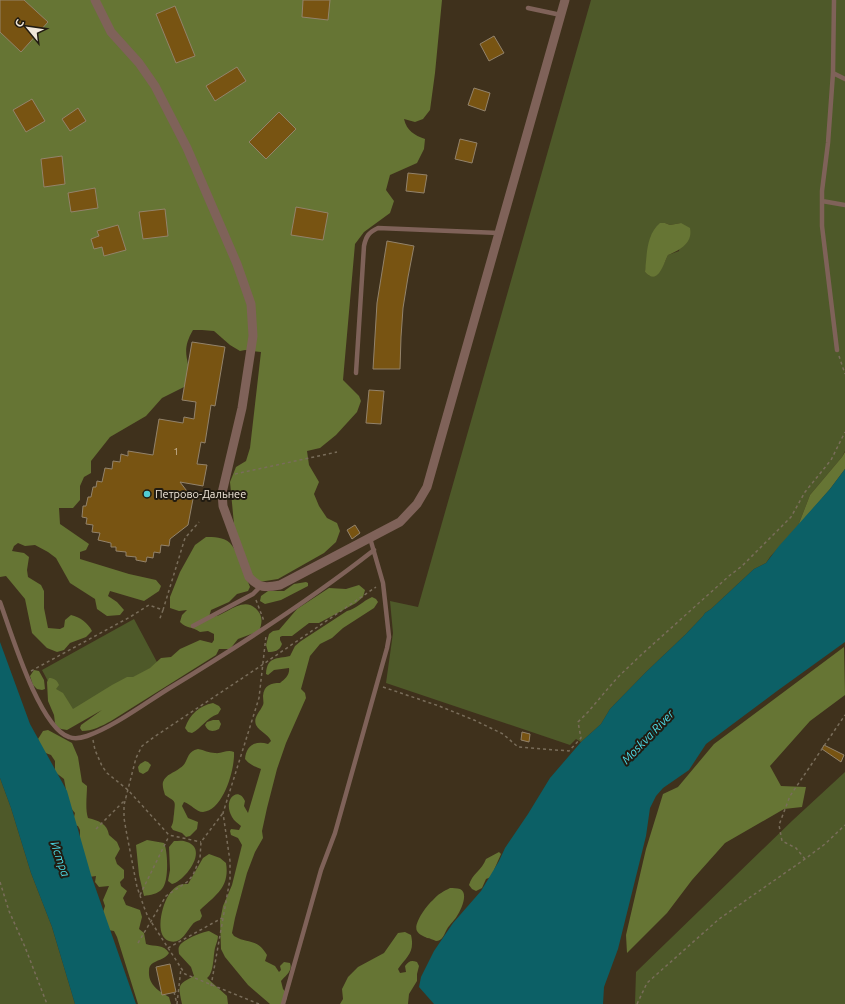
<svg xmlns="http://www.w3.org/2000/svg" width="845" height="1004" viewBox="0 0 845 1004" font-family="Ubuntu,sans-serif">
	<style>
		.green { fill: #4e5929; fill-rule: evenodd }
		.forest { fill: #667534 }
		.water { fill: #0c6066 }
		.building { fill: #785412; stroke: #93836b }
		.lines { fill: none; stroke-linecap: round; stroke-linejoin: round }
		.path { stroke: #796d5a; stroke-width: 1.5; stroke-dasharray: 3 3; stroke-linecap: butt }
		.lane { stroke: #7f6259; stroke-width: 4.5 }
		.street { stroke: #7f6259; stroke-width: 9 }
		.poi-dot { fill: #51ccd4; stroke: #211b11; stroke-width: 1.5 }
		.labels { text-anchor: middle; stroke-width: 4; stroke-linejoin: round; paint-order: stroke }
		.number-label { font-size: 9px; fill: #d2c2a8 }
		.poi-label { font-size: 11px; fill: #f0e7da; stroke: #211b11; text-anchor: start }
		.water-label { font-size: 12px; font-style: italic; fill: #4ddde9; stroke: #211b11 }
	</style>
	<rect width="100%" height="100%" fill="#3f311c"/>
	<path class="green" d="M591,0H845V451L842,457L810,495L798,526L770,557L766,563L754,569L711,609L705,613L703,616L686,634L646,672L610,709L601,724L581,742L576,739L570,745L386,683L393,633L390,601L418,607ZM665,223L670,225L681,223L679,251L668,255C663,265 657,285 645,272L651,236Z
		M134,619L158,664L66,715L42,670Z
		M845,772V1004H635L636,972L793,820Z
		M0,778L11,808L31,873L52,927L75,1004H0Z"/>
	<path class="forest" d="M0,0H442L435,73L430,110L423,119L415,122L404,119C407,131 414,135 425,139L424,149L417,163L390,175L386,190L394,201L390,213L364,232L355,244L343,380L359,396L361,401L357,412L336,435L320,448L307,451L309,465L319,482L314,494L319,506L327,518L337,523L340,531L336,542L324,553L278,579L259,582L251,574L235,535L230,482L236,467L246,461L250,448L261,352L245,350L240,351L230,345L214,331L202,330H193C179,354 191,360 190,384L162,398L146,416L110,437L91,461V473L84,477L80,486V500L73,508H59L60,524L89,544L86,550L80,552V559L129,574L156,580L161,586L159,591L144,601L110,591L108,596L117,602L124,610L120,615L107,616L97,609L95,599L70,583L56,558L48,552L35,545L25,546L18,543L14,546L12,551L24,553L29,557L27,570L28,577L41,585L44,591V608L48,628L60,629L64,627L65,620L71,615C80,617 88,623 92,631L86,637L70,643L64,650L57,652L47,648L32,633L25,599L6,576L0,577Z
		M660,223H665L670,225L681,223L690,228C693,243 680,250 668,255C663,265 658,286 645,272C647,255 646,235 660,223Z
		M845,452V469L830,489L798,526L810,495L842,457Z
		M206,537C213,537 224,537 230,543C239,553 245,574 250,587L248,591L237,594L229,602L211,610L209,617C224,619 243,592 258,611C263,617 262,624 259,631L238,639L230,649H219L216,655L111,721C102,726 92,731 82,731L80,728L81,725L102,710L67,730L61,729L57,727L55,723L54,715L48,701L47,682L49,678C54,678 57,680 59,685L56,689L63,693L73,709L112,685L127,677H133L150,668L161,658L171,657L180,649L200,640L212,643L214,640V634L208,631L200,632C192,626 187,629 180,622L182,615L187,610L179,611L170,608V597L180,572L195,545Z
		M306,582L308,583V586L281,600L265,604L260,601L261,596L268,591H284L294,584Z
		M359,585L365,590L363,597L356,603L319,623H309L292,636H282L280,637V640L282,644C280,651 274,652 268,652L266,645L269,634L273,631L279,630L297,609L329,588L346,589Z
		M372,597L376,599L378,602L374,608L343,628L332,638L320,644L310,656L301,689L305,693L306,698L286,743L277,769L267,808L262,831L263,838L255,852L247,873L235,918L232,933L234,936C249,945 256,937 267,955L265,961L275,966L279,972L281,970L280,966L284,962L290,963C293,971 285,976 281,981L283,989L287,994V999L281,1004H270L248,985L225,957L221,949L220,921L223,906L232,885L242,845L238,838L231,835L230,831L231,829L239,830L241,826C238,823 234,821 232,817C222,800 238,785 245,801L244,806L248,813L261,769C254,766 250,765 245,759C246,746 255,740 268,744L271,741C268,734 260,732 256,725C253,717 260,712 263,705C264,703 263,699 263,696C264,685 271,683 280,683C285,679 290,675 289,668L274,670L268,675L266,674C267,656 277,659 290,656L295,646L301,641L347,611C356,609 363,601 372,597Z
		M844,647L845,695L810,721L770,766L781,786L806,787L802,807L784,809L725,843L692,880L667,913L627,953L626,935L646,849L663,794L678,787L714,744Z
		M34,670L39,671L44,680L45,689L42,690L37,689L33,685L30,676Z
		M213,703L219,706L221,709L218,714C206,718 202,728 192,733L188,732L185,728C190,714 199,706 213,703Z
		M213,720H219L221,724L219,729C213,732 208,732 205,725L207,722Z
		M48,730L72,743L78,757L82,782L87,786C87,795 85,809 88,818C99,821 107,823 109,835L117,842L120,849L115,858L117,864L124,870V878L120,882L121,886L127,891L123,898L126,905L140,910L142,917L139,929L144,933L146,944C155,947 164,944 169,953C165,959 160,959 153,963C150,965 149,967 149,971C148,985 159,991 169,997L171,1004H138L117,937L114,931L108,930L102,915L105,906L103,900L109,886L99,887L95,882L96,876L89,877L80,840V830L78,826L74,825L73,821L75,813L69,806L64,779L55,772V761L51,755L43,752L38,739L43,731Z
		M198,749C204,750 209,753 215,753C222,754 227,749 234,752C235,768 224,810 203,812C196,812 191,804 184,802L182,806L188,818L198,822L197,829L190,836L186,837L182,833L173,830L171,827C174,822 173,819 174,814C175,800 177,803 165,795C164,791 162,786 163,782C166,774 174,773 180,768C189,763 185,752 198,749Z
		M145,761L148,762L151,765L148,771L143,774L139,772L138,767L140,764Z
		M147,840L164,843C168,851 169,882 162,889C158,894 150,895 144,896L139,875L136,845Z
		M174,841C178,841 183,840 187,842C209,849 185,881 172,884L168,881L170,870L169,847Z
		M499,852L501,854L494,870L495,871L491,877L486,879L482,888L476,891L472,889L469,885C472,874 482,870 486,859Z
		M209,854L220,858L226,863C230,887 216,895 200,910L202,916L200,920C197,921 194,922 192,925C186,932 181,945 169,941C154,936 162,906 168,896C170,892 175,887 179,885C181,884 185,884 188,884L203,858Z
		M450,888C453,888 457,888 460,889C469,893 461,910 457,916C454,921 448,926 446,931C444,935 442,941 436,941C433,940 430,938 427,938C424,936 419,935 417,931C413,924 427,905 433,900C438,894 444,891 450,888Z
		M209,931L218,936C218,940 216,944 215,948C213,957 214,973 207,978L227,996L228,1004H182C178,985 177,985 194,976L191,967L179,954C179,953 178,948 179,947C181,940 202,932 209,931Z
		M405,932L411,935C415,953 407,956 398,969L400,973L406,972L405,966C409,961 411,960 417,962L419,966L417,974V981L409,994L408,1004H340L343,999L342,989L348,977L358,967L384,953L398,933Z"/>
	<path class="water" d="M845,469V642L777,691L706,744L689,770L663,788L656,796L650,808L646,836L618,949L604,987L603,1004H434L419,987L421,977L434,951L453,923L481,891L499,861L505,848L528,814L550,778L581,742L601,724L610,709L646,672L686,634L703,616L705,613L711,609L754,569L766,563L779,546L830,489Z
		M0,642L30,724L67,791L91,875L136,1004H75L52,927L31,873L11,808L0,778Z"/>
	<path class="building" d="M0,0H24L48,22L21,52L0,32Z
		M303,0H330L328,20L302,17Z
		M175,6L195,56L176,63L156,14Z
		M494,36L504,53L489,61L480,44Z
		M237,67L246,81L215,101L206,86Z
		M474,88L490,93L485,111L468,105Z
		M32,99L45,121L26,132L13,110Z
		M78,108L86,121L70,131L62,119Z
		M279,112L296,129L266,159L249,142Z
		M460,139L477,143L472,163L455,159Z
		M62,156L65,184L44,187L41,159Z
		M408,173L427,175L424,193L406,191Z
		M95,188L98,208L71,212L68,193Z
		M296,207L328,213L323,240L291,235Z
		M165,209L168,236L143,239L139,212Z
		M118,225L126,250L104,256L102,247L94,249L91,239L99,236L97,231Z
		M387,241L414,246L408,277L403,308L401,337L400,369H373L377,303Z
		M192,342L225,347L215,406L211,405L205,443L201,442L197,464L207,465L203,486L180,482L193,499L188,525L170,539L169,546L161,545L160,553L154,552L153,558L147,557L146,562L136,560V557L126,556V552L116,551V547H111V543L98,540L100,533L92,532L93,525L86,524L87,518L82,517L83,506H86L88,497H91L93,487H96L97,481L102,482L105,468L112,469L113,461L120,462L121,454L128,456V451L153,455L159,419L183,423L184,417L194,419L196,402L182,400Z
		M369,390L384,391L381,424L366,423Z
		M355,525L360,533L352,539L347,530Z
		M522,732L530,734L529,742L521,740Z
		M824,745L844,755L841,762L822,749Z
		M170,964L176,992L162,995L156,967Z"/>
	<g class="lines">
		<path class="path" d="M839,356L845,374
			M235,474L337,452
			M256,600L264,621
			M163,610L185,538L199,522
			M31,671L130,617L149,605L163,610L159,621
			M383,687L439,706L474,720L503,734L518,747L569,751L581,738L578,722L588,712L617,678L641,655L729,576L742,566L791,517L805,492L831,460L845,432
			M93,740L95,750L102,766L107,773L128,790L169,835L201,842
			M96,829L126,799
			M805,859L796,848L782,841L779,825L790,796L845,715
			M0,882L9,911L25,947L47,1004
			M140,895L169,836
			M138,943L166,896L187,882L193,875L200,858L201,842L223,813
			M168,948L222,918
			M211,986L230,879V861L223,813L259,698L266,636
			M174,992L177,1004
			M177,1004L181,968
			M259,1004L185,974L148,917L144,907L137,887L126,830L124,818V805L136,758L142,746L154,737L262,665L376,587
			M637,1004L647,983L719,919L805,859L825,844L845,825"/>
		<path class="lane" d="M834,0L833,73L828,143L822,191V226L837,350
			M528,8L561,15
			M833,73L845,79
			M822,201L845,205
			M356,373L364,246C366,236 369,232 378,228L499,233
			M0,602C11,632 39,727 69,737C74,739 81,738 87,736C113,727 144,704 168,689C239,646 309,601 374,550
			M193,626L253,594L261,586
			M283,1004L321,870L335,833L387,648L389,637L383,583L370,538"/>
		<path class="street" d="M95,0L111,32L139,63L155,86L187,148L237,264L251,304L253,336L242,408L222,493L223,506L249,577C259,588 265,588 280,585L400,522L417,504L427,487L565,0"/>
	</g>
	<circle class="poi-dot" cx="147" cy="494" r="4"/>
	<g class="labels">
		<g class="number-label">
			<text x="176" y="455">1</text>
		</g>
		<g class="poi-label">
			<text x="155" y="498">Петрово-Дальнее</text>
		</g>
		<g class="water-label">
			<text transform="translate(648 737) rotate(-46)" y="4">Moskva River</text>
			<text transform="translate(60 859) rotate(71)" y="4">Истра</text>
		</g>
	</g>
	<g transform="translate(28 28) rotate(299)" stroke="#211b11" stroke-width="3" paint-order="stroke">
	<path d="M0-3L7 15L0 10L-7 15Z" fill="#f0e7da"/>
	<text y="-6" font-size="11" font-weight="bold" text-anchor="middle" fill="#f0e7da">С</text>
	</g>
</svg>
